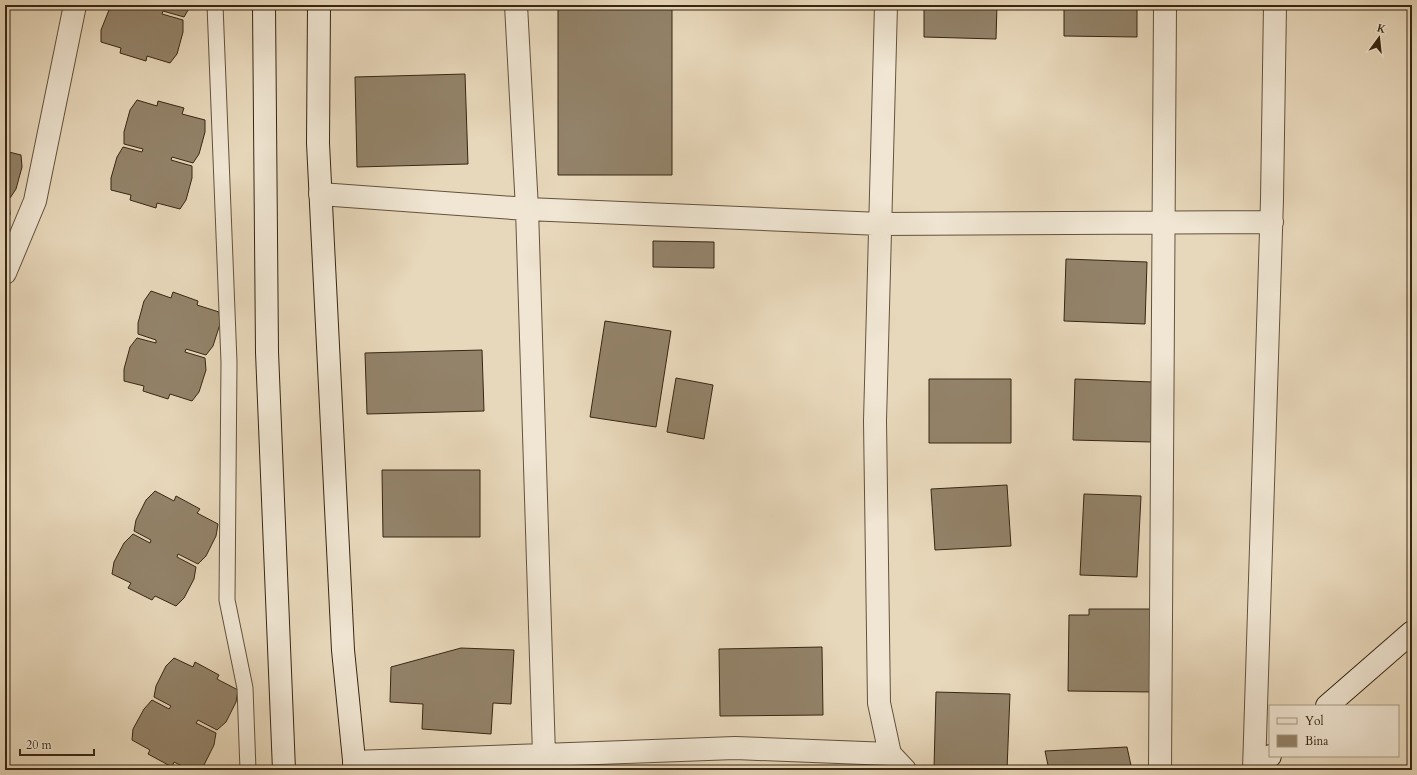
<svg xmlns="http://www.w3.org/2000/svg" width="1417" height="775" viewBox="0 0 1417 775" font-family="Cardo,serif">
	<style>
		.building { fill: #93836a; stroke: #372612 }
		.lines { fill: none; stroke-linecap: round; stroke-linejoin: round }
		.lane-casing { stroke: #63523c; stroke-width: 17 }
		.street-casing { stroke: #63523c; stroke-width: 24 }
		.secondary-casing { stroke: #372612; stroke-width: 24 }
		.lane { stroke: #f0e6d3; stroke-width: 15 }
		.street { stroke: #f0e6d3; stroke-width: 22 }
		.secondary { stroke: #f0e6d3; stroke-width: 22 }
	</style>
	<rect width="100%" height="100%" fill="#e8d8bb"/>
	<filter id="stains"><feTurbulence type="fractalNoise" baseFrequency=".005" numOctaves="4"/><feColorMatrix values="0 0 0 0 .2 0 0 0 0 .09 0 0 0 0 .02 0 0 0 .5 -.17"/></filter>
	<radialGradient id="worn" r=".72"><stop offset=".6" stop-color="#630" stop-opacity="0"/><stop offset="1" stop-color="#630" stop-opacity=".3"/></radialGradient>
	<path class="building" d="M111,5H191L184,17L163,11L162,14L183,20V32L177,54L170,63L147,56L146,61L120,53L121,48L101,42V30Z
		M558,5H672V175H558Z
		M924,5H997L996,39L924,37Z
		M1064,5H1137V37L1064,36Z
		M465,74L468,164L357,167L355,77Z
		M137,100L157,106L158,101L184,108L182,114L205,120V132L199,154L193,163L172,157L171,160L192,166V178L186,200L180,209L157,203L156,208L130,200L131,195L111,190V178L117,157L123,147L142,152L143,149L124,144V132L130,110Z
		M5,151L21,155L22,167L16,189L10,198L5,197Z
		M5,201L9,202L10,214L5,231Z
		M653,241L714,242V268L653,267Z
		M1066,259L1147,262L1145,324L1064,321Z
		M151,291L171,298L173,292L198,301L197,305L219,312L220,324L213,346L206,355L186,349L185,352L205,358L206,370L199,392L192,401L170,394L168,399L143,391L144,386L124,381V369L130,347L137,338L156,343V340L138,334V323L144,301Z
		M605,321L671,331L656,427L590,417Z
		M482,350L484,411L367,414L365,353Z
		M676,378L713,385L704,439L667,432Z
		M929,379H1011V443H929Z
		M1075,379L1153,382L1151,442L1073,440Z
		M382,470H480V537H383Z
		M1007,485L1011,546L935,550L931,489Z
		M155,491L174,501L176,496L200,509L197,513L218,524L216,536L206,556L198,564L178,554L177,557L196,567L194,579L184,598L176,606L155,596L152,600L128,588L131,583L112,574L114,562L124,543L133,534L150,543L151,540L134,531L136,520L146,500Z
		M1084,494L1141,496L1137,577L1080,575Z
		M1089,609H1153L1152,692L1068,691L1069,615H1089Z
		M822,647L823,715L720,716L719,649Z
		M461,648L514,650L511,704L493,703L491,734L422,729L423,704L390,702L391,667Z
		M174,658L193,667L195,662L219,675L217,679L238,690L236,702L226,722L217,730L198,720L196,723L216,733L214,745L204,765L198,770H190L174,762L172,767L148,754L150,750L132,740L133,729L144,709L152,700L169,709L171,706L154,697L156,686L166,666Z
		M936,692L1010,694L1007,770L934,768Z
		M1127,747L1132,770H1049L1045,751Z"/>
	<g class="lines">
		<defs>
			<path id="lane" d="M215,5L229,362L227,600L245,688L248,770"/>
			<path id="street" d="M516,5L527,209L544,755
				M886,5L875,421L879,703L890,754L905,770
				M320,194L527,209L880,224L1272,222
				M5,273L35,201L75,5
				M354,762L735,748L890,754
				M1160,770L1165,5
				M1254,770L1272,199L1275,5"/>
			<path id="secondary" d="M264,5L267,352L284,770
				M319,5L318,143L343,650L355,770
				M1327,706L1412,632
				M1254,770L1270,756"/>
		</defs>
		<use href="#lane" class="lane-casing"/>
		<use href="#street" class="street-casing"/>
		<use href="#secondary" class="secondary-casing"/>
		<use href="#lane" class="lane"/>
		<use href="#street" class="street"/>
		<use href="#secondary" class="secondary"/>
	</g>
	<rect width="1417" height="775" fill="none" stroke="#e8d8bb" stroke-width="20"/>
	<rect x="6" y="6" width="1405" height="763" fill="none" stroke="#372612" stroke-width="2"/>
	<rect x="10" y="10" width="1397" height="755" fill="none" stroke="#372612"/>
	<rect x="1269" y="705" width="130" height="52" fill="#f0e6d3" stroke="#a69986"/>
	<rect x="1277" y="718" width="20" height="6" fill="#f0e6d3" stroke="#a69986"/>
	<text x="1305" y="725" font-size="12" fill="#372612">Yol</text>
	<rect x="1277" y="735" width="20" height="12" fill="#93836a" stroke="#a69986"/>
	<text x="1305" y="745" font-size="12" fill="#372612">Bina</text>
	<g transform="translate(1379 38) rotate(15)" stroke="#f0e6d3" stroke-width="3" paint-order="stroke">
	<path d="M0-3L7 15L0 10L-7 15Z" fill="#372612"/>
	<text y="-6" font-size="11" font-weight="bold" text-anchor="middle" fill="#372612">K</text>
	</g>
	<path d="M20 749v6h74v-6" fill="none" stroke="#372612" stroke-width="2"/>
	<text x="26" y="749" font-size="12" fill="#372612" stroke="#f0e6d3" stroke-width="3" paint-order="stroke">20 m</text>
	<rect width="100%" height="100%" filter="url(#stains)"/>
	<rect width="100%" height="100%" fill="url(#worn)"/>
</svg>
